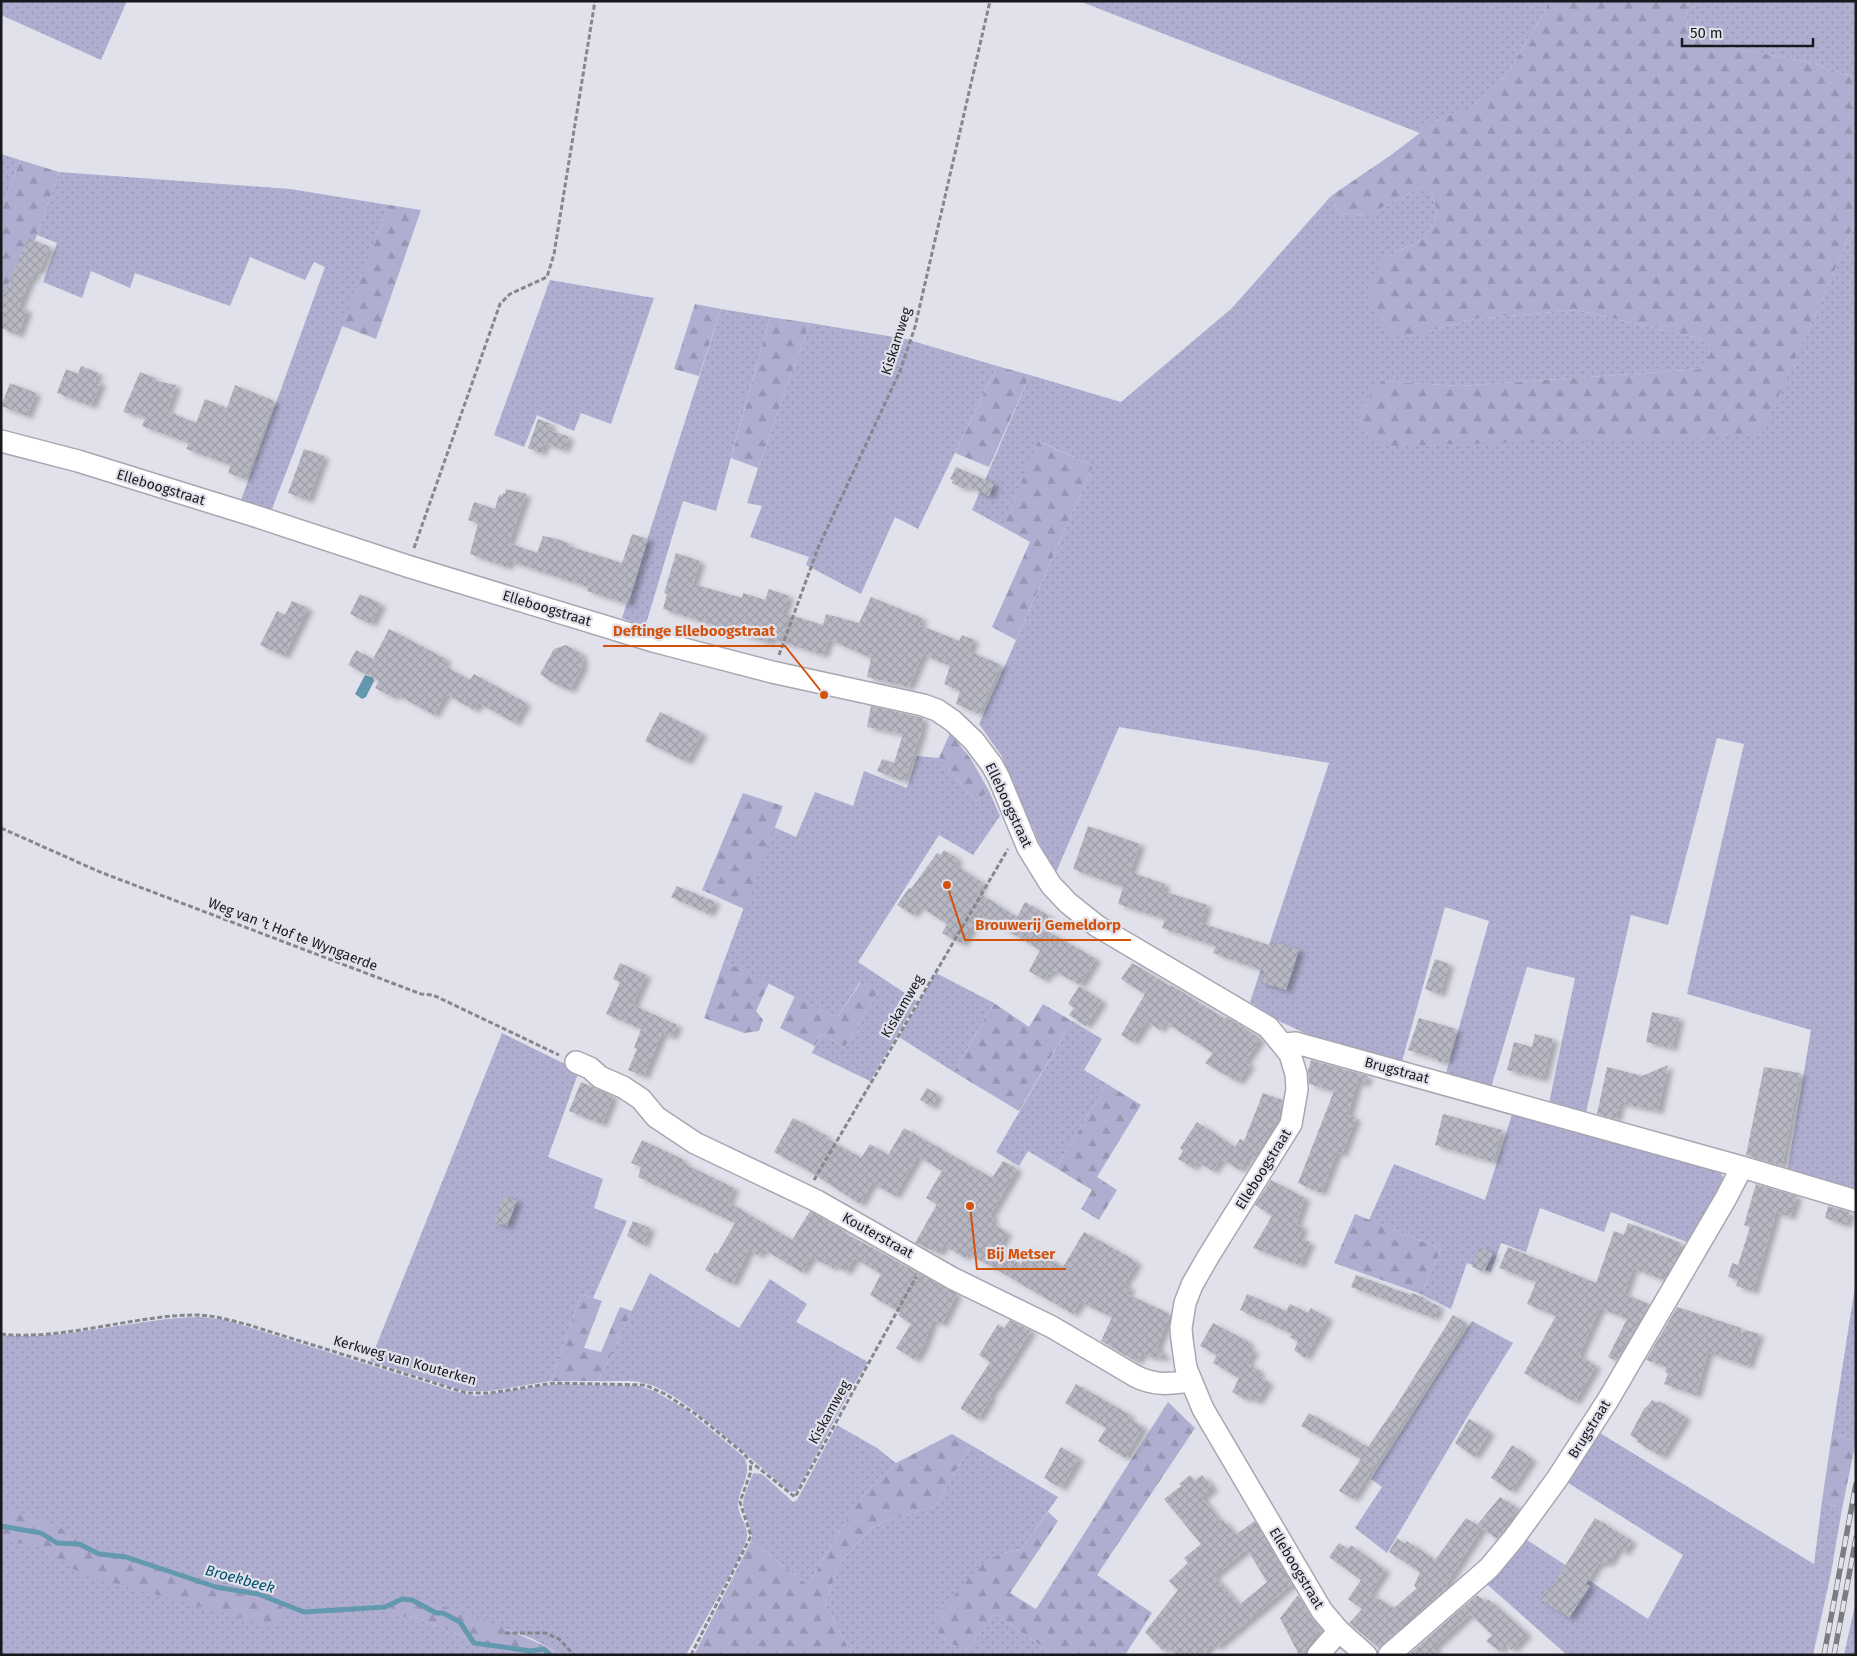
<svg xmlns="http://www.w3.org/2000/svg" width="1857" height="1656" viewBox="0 0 1857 1656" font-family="'Fira Sans',sans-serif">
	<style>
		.grass { fill: url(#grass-dots) }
		.forest { fill: url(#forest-firs) }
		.water { fill: #6399ae }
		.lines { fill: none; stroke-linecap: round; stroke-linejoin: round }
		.stream { stroke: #6399ae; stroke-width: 5 }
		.building { fill: url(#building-cross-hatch); fill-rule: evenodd; filter: url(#shadow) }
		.street-casing { stroke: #a7a6b1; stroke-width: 24 }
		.path { stroke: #86868e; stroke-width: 3; stroke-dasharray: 5 2.5; stroke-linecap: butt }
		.street { stroke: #fff; stroke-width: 21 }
		.rail-casing { stroke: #7b7b82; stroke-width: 5.5 }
		.rail { stroke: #e1e1ec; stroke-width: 4; stroke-dasharray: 11; stroke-linecap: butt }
		.labels { text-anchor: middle; stroke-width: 4.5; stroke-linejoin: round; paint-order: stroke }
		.street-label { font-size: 14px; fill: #19191d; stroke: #e1e1ec }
		.water-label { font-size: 15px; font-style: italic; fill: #05536a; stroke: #e1e1ec }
		.leader { fill: none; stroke: #d3530e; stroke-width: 2 }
		.callout-dot { fill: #d3530e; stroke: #e1e1ec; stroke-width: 2 }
		.callout-label { font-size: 15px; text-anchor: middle; font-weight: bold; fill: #d3530e; stroke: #e1e1ec; stroke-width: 4.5; stroke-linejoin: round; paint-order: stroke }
	</style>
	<defs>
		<pattern id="grass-dots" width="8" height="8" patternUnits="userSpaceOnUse" patternTransform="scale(1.25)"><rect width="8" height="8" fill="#afaed0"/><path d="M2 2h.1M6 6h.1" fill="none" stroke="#9695b2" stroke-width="1.8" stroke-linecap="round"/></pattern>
		<pattern id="forest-firs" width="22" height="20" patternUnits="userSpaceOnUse" patternTransform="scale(1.25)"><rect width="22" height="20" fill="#afaed0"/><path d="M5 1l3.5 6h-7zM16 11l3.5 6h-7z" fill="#9695b2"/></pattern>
		<pattern id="building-cross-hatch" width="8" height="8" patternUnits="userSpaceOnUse" patternTransform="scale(1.25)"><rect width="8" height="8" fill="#b6b7c2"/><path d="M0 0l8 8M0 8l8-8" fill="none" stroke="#9c9da6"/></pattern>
		<filter id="shadow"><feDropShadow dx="5.5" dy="3" stdDeviation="2.5" flood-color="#0004"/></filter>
	</defs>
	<rect width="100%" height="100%" fill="#e1e1ec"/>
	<path class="grass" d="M1,1H127L101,60L1,15Z
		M1079,1H1548L1546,9L1506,76L1473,106L1437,120L1420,133Z
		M1689,1H1856V78L1813,63L1699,41L1688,34L1686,9Z
		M1,154L20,160L1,212Z
		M59,172L290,189L389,205L272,509L241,500L325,267L314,262L305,280L250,257L230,306L135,273L130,288L91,271L82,298L43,282L57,243L37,235Z
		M1422,187L1432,194L1438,215L1424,238L1383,259L1407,337L1474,319L1577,310L1702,339L1711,352L1703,369L1458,386L1382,381L1760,435L1826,291L1856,219V1192L1787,1173L1811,1030L1687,994L1744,744L1717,738L1668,925L1631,915L1585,1117L1548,1108L1575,978L1527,967L1490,1091L1445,1077L1489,921L1445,907L1401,1065L1330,1045L1279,1021L1250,1002L1329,763L1119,727L1054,877L1001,755L979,724L1093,466L1039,441L1003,527L972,510L1030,375L1121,402L1232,308L1331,196L1338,213L1368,215Z
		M550,280L654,298L611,424L581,413L574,431L537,415L524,447L494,435Z
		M721,309L770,317L716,511L683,501L645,627L622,618Z
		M810,323L906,339L997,366L918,529L895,517L861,594L806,565L809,557L750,537L762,506L747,503L758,468Z
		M917,756L939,758L976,801L989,791L1000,816L973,855L939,835L858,962L917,1001L870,1081L812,1053L821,1034L845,1047L878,992L860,982L837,1018L724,961L774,827L796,837L815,792L853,806L864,771L907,788Z
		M936,973L994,1003L954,1072L899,1037Z
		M1072,1021L1102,1039L1084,1070L1107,1084L1056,1168L1028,1151L1019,1166L996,1152Z
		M502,1033L579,1071L548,1157L603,1179L594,1208L627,1221L593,1298L581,1294L551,1381L490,1391H464L370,1361Z
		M1513,1111L1718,1169L1723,1177V1193L1692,1244L1611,1212L1604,1232L1540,1208L1526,1252L1501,1243L1491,1272L1467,1263L1451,1309L1421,1294L1441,1249L1369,1220L1394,1164L1485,1200Z
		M650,1273L739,1328L770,1279L807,1304L796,1322L868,1362L851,1389L797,1491L790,1492C763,1469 736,1445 709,1423C691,1408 670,1391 648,1384C632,1379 614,1382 598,1381Z
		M1856,1280V1441L1832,1434Z
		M201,1317L226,1320L452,1391L476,1396L555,1384L639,1386L654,1391L687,1410L744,1457C753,1474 740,1485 738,1503C737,1513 746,1523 747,1533C748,1541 741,1552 738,1560L686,1655H561L533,1639L507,1629L392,1615L420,1619L462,1636L521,1655H1V1335C68,1341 135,1318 201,1317Z
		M1472,1321L1513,1343L1475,1404L1387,1553L1355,1528L1382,1487L1371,1479Z
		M837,1425L877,1448L896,1463C889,1472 880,1477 873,1484C849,1511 827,1554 808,1585L751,1541L752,1537L743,1505L744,1497L753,1473L762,1474L793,1502L797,1500Z
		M1595,1430L1814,1564L1822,1501L1842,1509L1831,1573L1813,1655H1567L1482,1580L1524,1538L1648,1619L1683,1555L1565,1481Z
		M971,1445L1058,1497L1021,1550L1002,1553L939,1634L950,1644L968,1649L994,1614L1055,1655H852L825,1604L838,1567L857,1543L872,1528L889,1520L933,1507L940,1501L947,1485Z
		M1856,1600V1655H1844Z"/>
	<path class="forest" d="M1548,1H1689L1686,9L1688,33L1699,41L1813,63L1856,78V219L1826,291L1760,436L1384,446L1358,428L1360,406L1382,381L1458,386L1702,369L1711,352L1702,339L1577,310L1474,319L1407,337L1386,331L1372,309L1370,283L1383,259L1424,238L1438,215L1432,194L1422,187L1368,215L1338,213L1331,196L1391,155L1437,120L1474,105L1506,76L1546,9Z
		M20,160L59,172L37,235L1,319V212Z
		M389,205L421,210L376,339L342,326Z
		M695,304L721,309L699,376L674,369Z
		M770,317L810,323L758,468L731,458Z
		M997,366L1030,375L989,467L955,453Z
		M1038,441L1093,466L1016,640L992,627L1030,542L1003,527Z
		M950,733L971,759L989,791L976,801L939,758Z
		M743,793L783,806L744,909L702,890Z
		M724,961L769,983L756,1011L763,1020L759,1031L744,1033L704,1018Z
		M861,982L878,992L845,1047L821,1034L815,1046L780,1028L795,996L837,1018Z
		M994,1003L1029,1027L1043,1004L1072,1021L1019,1111L954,1072Z
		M1107,1084L1141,1105L1097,1177L1117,1190L1099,1220L1081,1209L1092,1190L1056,1168Z
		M1355,1214L1441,1249L1421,1294L1334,1263Z
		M581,1294L602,1301L584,1348L601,1352L620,1307L632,1311L598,1381H551Z
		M1168,1402L1195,1428L1097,1575L1152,1613L1125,1655H1055L994,1614L968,1649L950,1644L939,1634L937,1615L981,1565L1002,1553L1021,1550L1048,1512L1058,1521L1010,1593L1036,1609Z
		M952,1434L971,1445L947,1485L940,1501L933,1507L889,1520L872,1528L857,1543L838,1567L825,1604L852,1655H694L751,1541L808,1585C828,1553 848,1512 873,1484C880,1477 889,1472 896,1463Z
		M1832,1434L1856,1441L1842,1509L1822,1501Z
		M1,1512H11L63,1529L91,1549L128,1562L254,1589L278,1591L284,1612L272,1626L91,1577L69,1567L46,1548L1,1540Z
		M400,1595C453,1608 513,1628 561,1655H521L462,1636L420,1619L392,1615L390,1601Z"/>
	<path class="water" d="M365,675L373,678L374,681L366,697L362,699L355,694Z"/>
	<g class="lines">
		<path class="stream" d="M1,1526L41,1533L57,1543L79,1544L99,1554L126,1557L216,1587L258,1594L304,1612L385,1607L402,1599L412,1600L436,1613H443L460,1622L474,1643L531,1651L544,1649L550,1655"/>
	</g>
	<path class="building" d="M28,238L50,247L39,272L36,270L32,280L30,279L19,307L27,310L18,335L1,328V301Z
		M81,366L98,373L95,381L101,383L91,406L57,393L66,369L78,374Z
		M140,372L157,379L156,381L176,385L167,411L196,423L205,399L227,408L235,385L274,401L245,479L228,473L231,465L186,449L189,443L142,426L146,417L123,412Z
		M10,383L36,393L27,416L1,406Z
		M538,419L551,424L549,430L569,437L564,450L545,443L541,453L528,448Z
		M304,449L324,456L308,500L288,493Z
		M956,467L994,484L989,496L966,486L965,489L952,483L953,480L950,479Z
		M506,489L526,494L509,543L537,553L543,536L557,539L570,544L569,546L622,563L632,534L648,539L628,604L587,591L588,587L510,561L507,567L470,554L478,523L468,520L474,502L495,509L499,495L502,496L503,493L505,494Z
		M676,553L700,561L693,584L742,598L743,593L765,600L769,589L789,596L783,613L823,625L826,614L859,623L871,597L922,618L919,625L959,641L962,635L974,640L969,651L1001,665L979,714L956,704L960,691L944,684L950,666L923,654L909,687L867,677L871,658L829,639L823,655L771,638L770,643L663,609L667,594L664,593Z
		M360,594L381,604L371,624L350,614Z
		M292,601L308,608L284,656L260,645L277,611L285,615Z
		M389,629L446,659L443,665L470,680L474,674L526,703L515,723L479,703L474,710L446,694L434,715L396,694L394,698L375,688L379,681L348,665L356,650L373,659Z
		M566,645L582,654L580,658L584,660L581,665L583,666L570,690L555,684L540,674L554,649Z
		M871,706L923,718L920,736L904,781L877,771L882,759L894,763L903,734L867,727Z
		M660,712L702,733L687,762L645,741Z
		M1088,826L1140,844L1130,872L1165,884L1163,891L1207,905L1201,923L1272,946L1274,942L1299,950L1286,990L1260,982L1264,971L1213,953L1216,946L1162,928L1165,919L1118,904L1123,887L1073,869Z
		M944,850L958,859L954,864L983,883L977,892L1017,917L1025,902L1049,916L1042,928L1096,959L1080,985L1053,970L1050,975L1048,973L1044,980L1029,971L1040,950L980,914L962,944L942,933L947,924L919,906L913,915L897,905L909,888L911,889L937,853L941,855Z
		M677,886L715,902L709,914L671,897Z
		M1435,959L1449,964L1440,994L1425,989Z
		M620,963L646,975L633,1005L677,1025L672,1037L662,1033L644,1076L628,1070L637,1049L634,1048L641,1029L606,1014L620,982L613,979Z
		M1132,963L1170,986L1171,985L1225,1019L1226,1017L1242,1026L1260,1039L1245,1062L1250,1065L1238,1082L1205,1063L1213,1053L1165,1022L1160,1030L1147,1021L1133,1042L1121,1035L1145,994L1121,979Z
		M1079,986L1102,1001L1086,1026L1069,1015L1074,1008L1068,1004Z
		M1652,1012L1679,1018L1672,1048L1646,1042Z
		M1419,1018L1456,1029L1448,1058L1440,1063L1437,1059L1408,1050Z
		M1535,1034L1553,1039L1543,1079L1507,1070L1514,1042L1532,1047Z
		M1311,1060L1368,1076L1364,1084L1357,1082L1348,1115L1356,1118L1342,1154L1337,1152L1321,1193L1298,1183L1334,1091L1309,1084L1308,1071Z
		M1668,1065L1658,1111L1620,1103L1616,1119L1597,1114L1607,1067L1642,1076Z
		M1764,1067L1800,1073L1782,1166L1746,1155Z
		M581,1082L613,1096L602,1124L569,1111Z
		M927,1088L938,1095L932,1107L920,1100Z
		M1263,1093L1282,1100L1279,1117L1255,1157L1250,1154L1240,1170L1221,1159L1213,1171L1197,1161L1193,1168L1178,1159L1183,1151L1180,1148L1197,1122L1235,1147L1240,1139L1244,1141Z
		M1443,1114L1502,1130L1493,1162L1435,1145Z
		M793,1118L827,1136L826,1138L861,1158L870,1144L888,1155L904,1128L992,1178L1003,1161L1017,1169L990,1216L994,1219L991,1224L1007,1232L997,1251L1021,1264L1030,1247L1063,1267L1084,1232L1129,1257L1137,1263L1124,1284L1130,1287L1127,1294L1170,1314L1157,1347L1166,1358L1150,1357L1142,1353L1137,1362L1101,1341L1112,1317L1080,1302L1073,1314L968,1253L965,1258L944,1245L939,1253L915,1243L937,1204L926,1198L942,1171L918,1156L895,1196L872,1183L860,1204L811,1172L774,1152Z
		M642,1140L684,1160L683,1163L734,1188L728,1202L792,1240L810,1211L844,1231L843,1232L957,1294L942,1324L933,1320L923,1347L915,1360L896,1348L911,1324L898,1315L900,1312L870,1295L881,1274L855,1258L846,1272L835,1265L833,1268L811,1257L802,1272L763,1249L759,1256L749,1250L733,1283L731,1282L730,1283L705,1270L715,1252L717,1254L735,1223L638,1177L641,1167L631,1163Z
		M1271,1180L1305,1198L1296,1224L1303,1227L1299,1238L1310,1242L1300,1265L1253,1248L1272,1216L1255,1205Z
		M1756,1184L1797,1196L1790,1217L1776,1212L1753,1291L1736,1286L1738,1280L1728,1277L1732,1263L1738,1265L1750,1227L1744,1225Z
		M504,1196L517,1201L507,1226L494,1222Z
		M1828,1206L1850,1212L1846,1225L1825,1218Z
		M633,1221L650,1228L643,1245L627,1236Z
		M1628,1223L1681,1243L1675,1261L1664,1280L1633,1268L1624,1294L1649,1304L1616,1361L1608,1357L1627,1319L1600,1308L1579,1355L1596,1366L1575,1402L1524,1373L1556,1316L1527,1304L1536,1282L1499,1268L1508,1247L1596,1283L1614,1231L1624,1235Z
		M1480,1247L1493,1253L1484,1272L1472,1267Z
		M1356,1275L1411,1295L1412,1293L1425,1298L1424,1300L1439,1306L1434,1318L1351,1287Z
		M1247,1294L1286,1311L1290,1304L1308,1313L1311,1308L1328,1318L1305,1358L1294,1350L1298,1342L1290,1337L1292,1334L1240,1310Z
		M1677,1307L1741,1328L1737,1340L1745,1330L1759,1334L1748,1366L1708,1352L1696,1395L1664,1384L1668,1373L1665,1372L1667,1367L1646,1360Z
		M1453,1315L1466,1323L1353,1499L1339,1491L1361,1459L1301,1426L1309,1413L1368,1447L1396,1406Z
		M1010,1320L1031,1331L997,1385L989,1396L991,1398L978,1419L961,1409V1407L990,1362L979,1355L998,1324L1004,1328Z
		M1213,1323L1249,1342L1247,1346L1254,1351L1247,1363L1260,1371L1257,1376L1269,1382L1257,1402L1248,1397L1247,1400L1232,1392L1239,1378L1213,1363L1217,1355L1200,1346Z
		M1076,1384L1130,1415L1128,1418L1143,1427L1125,1458L1098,1441L1106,1428L1065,1403Z
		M1652,1400L1658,1403L1659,1401L1686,1417L1662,1457L1637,1442L1638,1440L1630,1435L1645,1407L1646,1408Z
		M1469,1419L1490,1432L1474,1457L1455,1443Z
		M1512,1445L1532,1459L1511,1491L1491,1478Z
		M1061,1447L1079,1458L1061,1488L1044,1478Z
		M1190,1475L1195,1481L1202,1475L1213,1488L1202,1498L1220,1521L1223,1520L1235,1535L1255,1521L1292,1584L1217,1647L1211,1644L1204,1655H1175L1168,1647L1163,1651L1145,1632L1178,1590L1169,1581L1188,1563L1184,1558L1201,1544L1164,1499L1181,1486L1179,1484ZM1247,1549L1267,1582L1239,1605L1214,1576Z
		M1500,1497L1519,1509L1504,1530L1497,1539L1482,1528L1446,1584L1448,1587L1379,1648L1349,1623L1362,1609L1348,1599L1361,1580L1329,1557L1339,1543L1348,1549L1351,1545L1385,1570L1370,1594L1394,1608L1417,1588L1414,1586L1420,1572L1389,1552L1397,1538L1405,1544L1407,1541L1435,1560L1466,1518L1477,1525Z
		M1595,1518L1632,1541L1624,1553L1618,1548L1610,1562L1598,1564L1586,1584L1590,1586L1569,1618L1540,1599L1548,1587L1551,1588Z
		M1298,1595L1319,1630L1301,1655H1299L1280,1618Z
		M1477,1595L1486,1602L1488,1599L1527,1634L1512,1650L1505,1644L1499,1651L1486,1641L1492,1635L1470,1614L1433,1648L1439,1655H1408Z"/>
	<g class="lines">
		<defs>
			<path id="street" d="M1,441L78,461L252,515L407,566L653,641L772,672L923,705L937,710L953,721L974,741L992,765L999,778L1028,848L1051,885L1068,903L1097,926L1268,1027L1290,1054L1296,1074L1297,1089L1291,1124L1208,1257L1192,1285L1185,1303L1181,1328L1182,1340L1186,1368L1203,1409L1322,1611L1339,1631L1366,1655
				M1283,1044L1296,1043L1742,1167L1856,1201
				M576,1062L590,1068L600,1077L623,1087L641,1099L656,1117L695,1143L817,1201L952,1278L1052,1327L1135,1376C1155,1386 1169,1384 1191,1381
				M1318,1655L1339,1631
				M1389,1655L1489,1568L1514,1538L1557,1479L1608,1400L1726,1198L1742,1167"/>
		</defs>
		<use href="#street" class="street-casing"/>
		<path class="path" d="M414,548L500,304L510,294L547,277L554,254L595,1
			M779,655L818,548L900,371L915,327L990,1
			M1,828L100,872L421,994L433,995L559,1055
			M814,1180L1008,849
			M1,1334C65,1341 136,1314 200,1315C216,1316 233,1321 249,1325L466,1393H490L554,1383L645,1385L665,1394L697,1415L742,1452L751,1462L795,1497L916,1277
			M505,1633H545L559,1639L574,1655
			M691,1655L751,1536L740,1502L750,1474L751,1462"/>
		<use href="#street" class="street"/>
		<defs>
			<path id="rail" d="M1824,1655L1856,1484
				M1834,1655L1856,1538"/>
		</defs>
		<use href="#rail" class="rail-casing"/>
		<use href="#rail" class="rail"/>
	</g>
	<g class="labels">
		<g class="street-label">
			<text transform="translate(896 341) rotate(-72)" y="5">Kiskamweg</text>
			<text transform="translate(161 487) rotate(17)" y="5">Elleboogstraat</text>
			<text transform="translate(547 608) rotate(17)" y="5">Elleboogstraat</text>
			<text transform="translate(1009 805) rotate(65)" y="5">Elleboogstraat</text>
			<text transform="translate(293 934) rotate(21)" y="5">Weg van 't Hof te Wyngaerde</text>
			<text transform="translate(902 1006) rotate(-60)" y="5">Kiskamweg</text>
			<text transform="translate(1397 1070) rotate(15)" y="5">Brugstraat</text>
			<text transform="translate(1263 1169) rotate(-58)" y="5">Elleboogstraat</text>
			<text transform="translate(878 1235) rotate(29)" y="5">Kouterstraat</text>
			<text transform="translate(405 1360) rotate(16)" y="5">Kerkweg van Kouterken</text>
			<text transform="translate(829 1412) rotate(-61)" y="5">Kiskamweg</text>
			<text transform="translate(1589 1429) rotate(-58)" y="5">Brugstraat</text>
			<text transform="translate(1297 1568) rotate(59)" y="5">Elleboogstraat</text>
		</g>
		<g class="water-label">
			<text transform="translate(240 1579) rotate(15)" y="5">Broekbeek</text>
		</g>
	</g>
	<path class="leader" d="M824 695L785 646H603M947 885L965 940H1131M970 1206L977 1269H1066"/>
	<g class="callout-dot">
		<circle cx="824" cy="695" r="5"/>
		<circle cx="947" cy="885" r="5"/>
		<circle cx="970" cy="1206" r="5"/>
	</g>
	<g class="callout-label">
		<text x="694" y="636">Deftinge Elleboogstraat</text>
		<text x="1048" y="930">Brouwerij Gemeldorp</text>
		<text x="1021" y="1259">Bij Metser</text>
	</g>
	<rect width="1857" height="1656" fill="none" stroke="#19191d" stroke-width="5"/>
	<path d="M1682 38v8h131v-8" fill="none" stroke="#19191d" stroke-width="2.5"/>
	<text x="1690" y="38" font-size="15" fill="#19191d" stroke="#e1e1ec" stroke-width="4" paint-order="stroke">50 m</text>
</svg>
